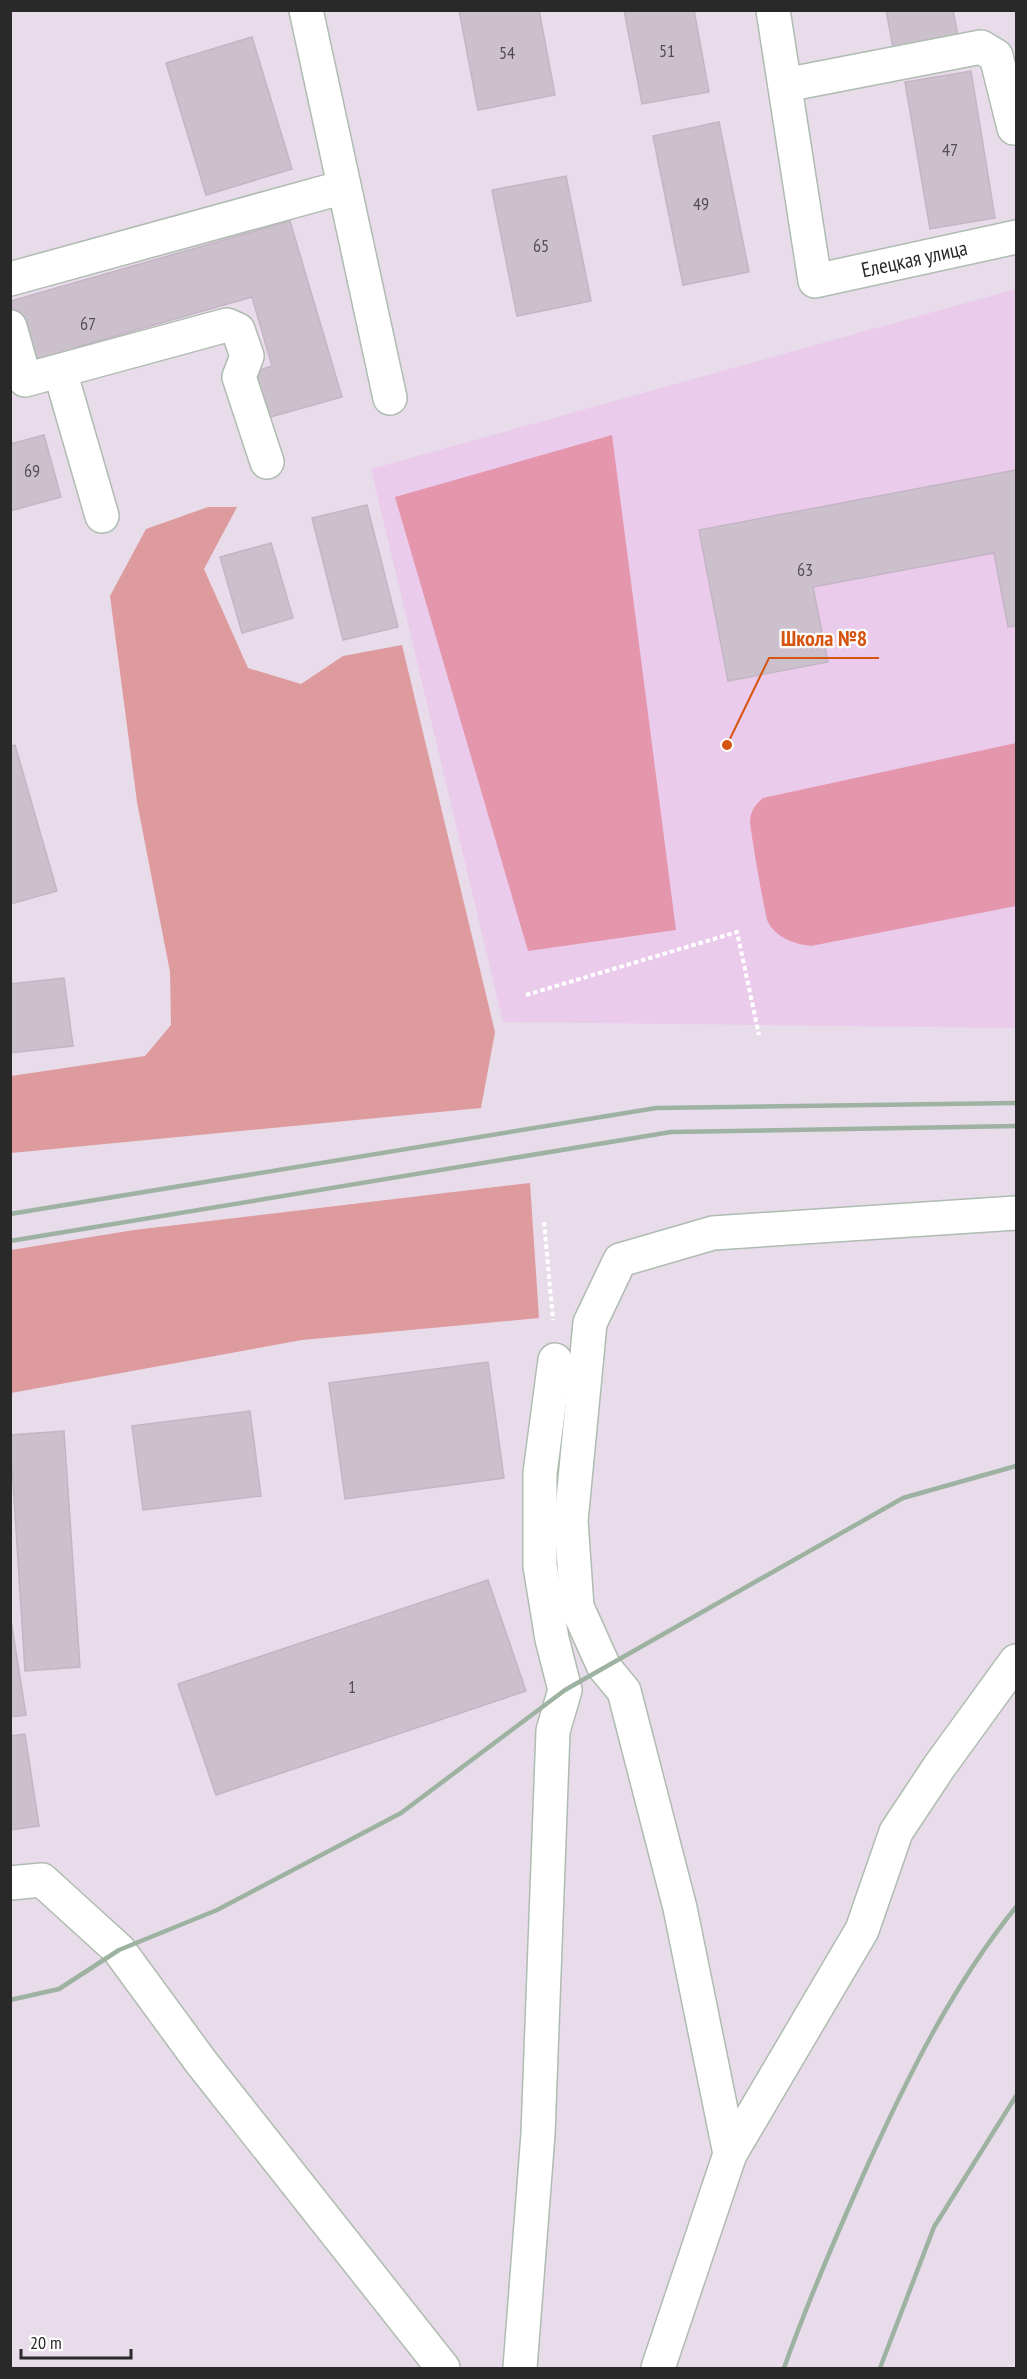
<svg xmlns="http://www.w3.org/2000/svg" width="1027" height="2379" viewBox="0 0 1027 2379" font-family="'PT Sans Narrow',sans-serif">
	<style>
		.education { fill: #eacbeb }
		.green { fill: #de9b9d }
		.pitch { fill: #e497ac }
		.building { fill: #ccc0cd; stroke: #c4b5c5; stroke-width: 1.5 }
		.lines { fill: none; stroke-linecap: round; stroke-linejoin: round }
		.minor-casing { stroke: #afbcb0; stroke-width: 36 }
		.path { stroke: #fff; stroke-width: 4; stroke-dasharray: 4.5 3; stroke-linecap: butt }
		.minor { stroke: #fff; stroke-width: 33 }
		.rail { stroke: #9eb2a2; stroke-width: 4.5 }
		.labels { text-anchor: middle; stroke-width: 4.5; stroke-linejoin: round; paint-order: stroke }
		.number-label { font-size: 18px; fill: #524f52 }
		.street-label { font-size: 21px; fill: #292929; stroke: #fff }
		.leader { fill: none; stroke: #d5540f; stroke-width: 2 }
		.callout-dot { fill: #d5540f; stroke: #fff; stroke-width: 2 }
		.callout-label { font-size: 22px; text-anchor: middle; font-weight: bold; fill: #d5540f; stroke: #fff; stroke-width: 4.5; stroke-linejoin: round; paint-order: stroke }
	</style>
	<rect width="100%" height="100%" fill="#e8dbea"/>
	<path class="education" d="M1016,289V1028L503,1022L371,469Z"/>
	<path class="green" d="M208,507H237L204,569L248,668L301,684L343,656L402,645L495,1032L481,1108L11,1153V1076L145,1056L171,1025L170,972L137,802L110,596L146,529Z
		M530,1183L539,1318L302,1340L11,1393V1250L134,1230Z"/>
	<path class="pitch" d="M612,435L676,930L528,951L395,497Z
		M1016,743V906L811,946C795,944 776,938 768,922C765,916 750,829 750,821C751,810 755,805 763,798Z"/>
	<path class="building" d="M459,10H539L555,95L478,110Z
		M624,10H694L709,92L642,104Z
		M886,10H953L959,41L894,53Z
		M252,37L292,169L206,195L166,63Z
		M971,71L995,218L930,229L905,82Z
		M719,122L749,272L683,285L653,136Z
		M566,176L591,301L517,316L492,190Z
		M290,221L342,397L263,419L250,373L272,366L252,297L77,347L81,359L33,373L11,301Z
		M44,435L61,497L10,511V444Z
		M1016,470V626L1008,627L994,553L813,587L828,662L728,681L699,530Z
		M367,505L398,627L343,640L312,518Z
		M271,543L293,618L242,633L220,557Z
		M15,745L57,891L10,904V746Z
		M64,978L73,1046L10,1053V984Z
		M488,1362L504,1478L345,1499L329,1383Z
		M250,1411L261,1496L143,1510L132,1426Z
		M64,1431L80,1667L25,1671L10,1435Z
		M488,1580L526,1691L216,1795L178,1684Z
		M10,1614L26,1715L10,1717Z
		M25,1734L39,1826L10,1830V1736Z"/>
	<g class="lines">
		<defs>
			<g id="minor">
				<path d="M306,10L390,398"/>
				<path id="s1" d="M773,10L815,281L1016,237"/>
				<path d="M785,85L981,47L996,56L1014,128"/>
				<path d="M10,279L344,187"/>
				<path d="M10,327L25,380L227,325L238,330L247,356L239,377L267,462"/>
				<path d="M60,371L102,516"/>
				<path d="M10,1883L42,1880L119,1950L201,2062L443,2368"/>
				<path d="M730,2154L862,1930L896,1832L939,1767L1016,1661"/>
				<path d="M520,2368L538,2134L553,1731L565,1690L552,1639L540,1566V1473L555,1360"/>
				<path d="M658,2368L730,2154L680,1908L624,1691L604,1667L577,1607L571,1521L590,1323L620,1260L713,1233L1016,1213"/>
			</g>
		</defs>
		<use href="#minor" class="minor-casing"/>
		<path class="path" d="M526,995L737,932L759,1035
			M544,1222L553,1320"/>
		<use href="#minor" class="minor"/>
		<path class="rail" d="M10,1214L656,1108L1016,1103
			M10,1241L671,1132L1016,1126
			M10,2000L59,1989L119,1950L217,1910L401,1813L565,1690L903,1498L1016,1466
			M784,2368C808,2301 836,2236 865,2171C907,2078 952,1986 1016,1907
			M880,2368L934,2227L1016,2096"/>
	</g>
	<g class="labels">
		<g class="number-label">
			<text x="667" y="57">51</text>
			<text x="507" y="59">54</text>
			<text x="950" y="156">47</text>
			<text x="701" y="210">49</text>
			<text x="541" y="252">65</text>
			<text x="88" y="330">67</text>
			<text x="32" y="477">69</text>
			<text x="805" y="576">63</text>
			<text x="352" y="1693">1</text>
		</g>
		<g class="street-label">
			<text dy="7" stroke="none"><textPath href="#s1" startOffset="376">Елецкая улица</textPath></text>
		</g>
	</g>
	<path class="leader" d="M727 745L769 658H879"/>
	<circle class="callout-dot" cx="727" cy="745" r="6"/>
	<g class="callout-label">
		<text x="824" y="646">Школа №8</text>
	</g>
	<rect width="1027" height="2379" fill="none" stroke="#292929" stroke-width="24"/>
	<path d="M21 2349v9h110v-9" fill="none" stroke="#292929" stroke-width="3"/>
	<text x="30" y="2349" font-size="18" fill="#292929" stroke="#ffffff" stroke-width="4.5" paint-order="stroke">20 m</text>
</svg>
